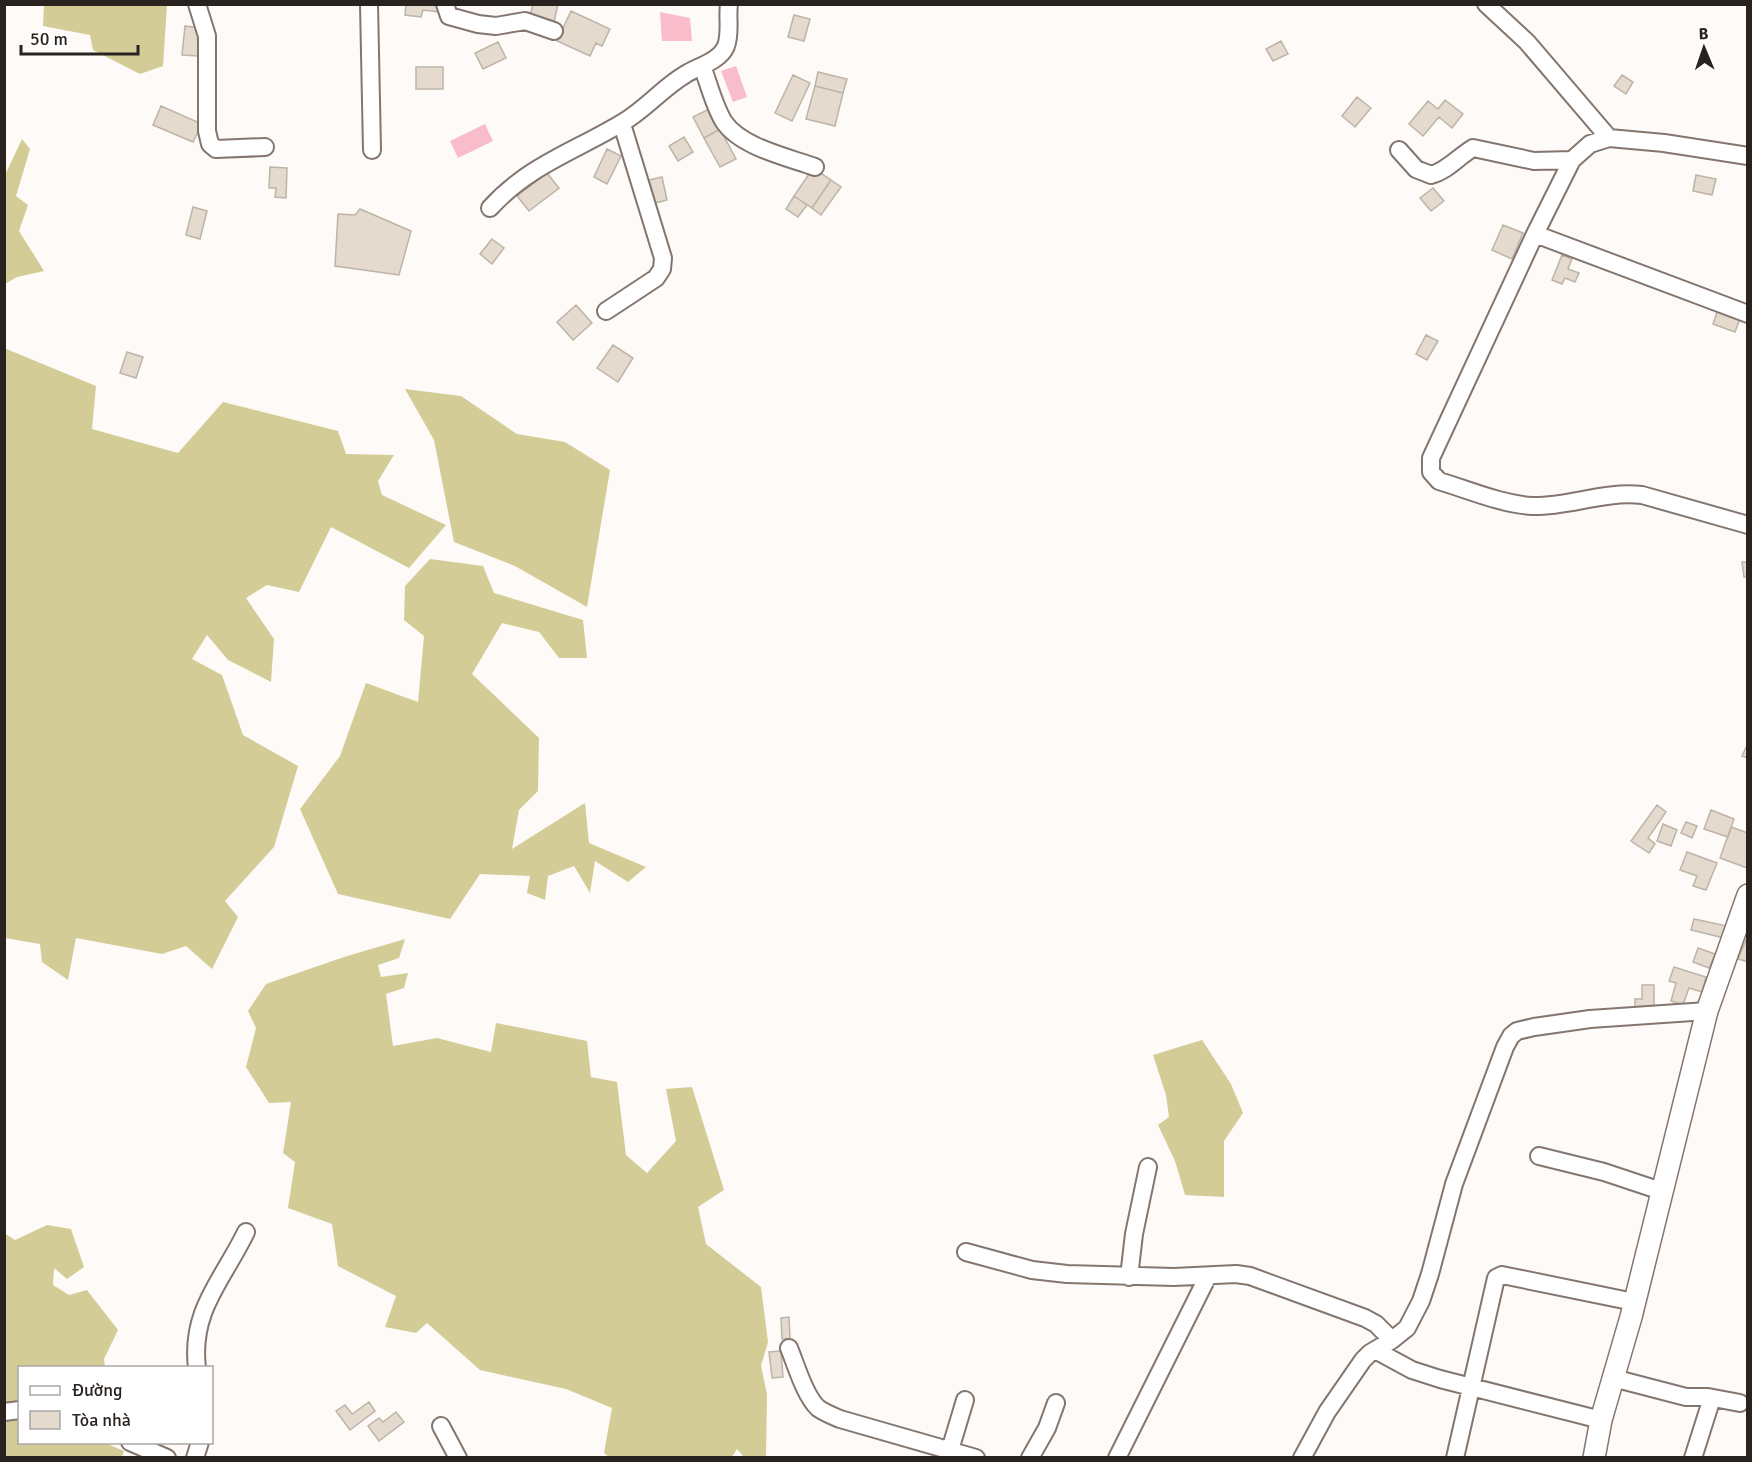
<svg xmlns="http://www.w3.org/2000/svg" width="1752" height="1462" viewBox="0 0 1752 1462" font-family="Signika,sans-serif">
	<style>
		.forest { fill: #d4cc96 }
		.water { fill: #f8bcca }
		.building { fill: #e4dacd; stroke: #bdb4a7; stroke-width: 1.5 }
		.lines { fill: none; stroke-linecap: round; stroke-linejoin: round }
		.minor-casing { stroke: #84766e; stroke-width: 20 }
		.tertiary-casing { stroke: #84766e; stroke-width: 24 }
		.minor { stroke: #fff; stroke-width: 16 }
		.tertiary { stroke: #fff; stroke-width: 21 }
	</style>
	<rect width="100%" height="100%" fill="#fdfaf8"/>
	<path class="forest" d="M44,5H167L163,66L140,74L93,50L90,35L43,26Z
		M22,139L30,149L16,196L28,205L19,231L44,271L17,277L5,284V175Z
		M4,348L96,386L92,429L178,453L223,402L338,431L346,454L394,455L378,481L382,495L446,525L409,568L331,527L299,592L267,585L246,598L274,639L271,682L228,660L207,635L192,659L222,675L243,735L298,766L274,847L225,901L238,917L212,969L186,946L162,954L76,938L68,980L42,962L40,944L5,938Z
		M405,389L461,396L517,434L565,442L610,470L587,607L515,566L454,542L434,440Z
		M430,559L483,566L494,593L583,620L587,658H559L539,632L502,623L472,674L539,738L538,791L519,810L512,849L585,803L589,843L646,867L628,882L595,861L590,893L574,866L548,876L545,900L527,893L530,876L480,874L450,919L338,894L300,809L340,756L366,683L418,702L424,636L404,620L405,586Z
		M405,939L399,958L378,965L381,977L408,973L404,988L386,994L393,1046L437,1038L491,1052L496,1023L587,1041L591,1077L617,1082L626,1155L647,1173L676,1141L666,1089L692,1087L724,1190L698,1207L706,1244L761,1287L768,1342L761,1366L767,1394L766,1457H744L737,1449L732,1457H609L604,1453L612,1408L566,1389L480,1370L427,1323L416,1333L385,1327L396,1296L338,1266L332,1224L288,1208L295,1162L283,1153L291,1102L269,1103L246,1067L256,1028L248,1011L266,984L344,957Z
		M1202,1040L1231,1084L1243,1113L1224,1141V1197L1185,1195L1175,1161L1158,1125L1169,1117L1166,1095L1153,1055Z
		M47,1225L71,1229L84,1267L67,1279L54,1268L53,1285L69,1295L87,1290L118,1330L104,1359L105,1367L20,1368L19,1402L5,1403L4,1233L15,1240Z
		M19,1419L20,1442L105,1443L124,1451L122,1457H5V1422Z"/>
	<path class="water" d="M660,12L690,18L692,41H662Z
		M736,66L747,97L733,102L721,71Z
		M485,124L493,141L458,158L450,141Z"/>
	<path class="building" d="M406,4H439L438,12L423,10L421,17L405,15Z
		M533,4H558L554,22L530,16Z
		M571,11L610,29L602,46L596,43L590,56L557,41Z
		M794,15L810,19L804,41L788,37Z
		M185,26L201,28L198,56L182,55Z
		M1281,41L1288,54L1273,61L1266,49Z
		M498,42L506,58L483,69L475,53Z
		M416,67H443V89H416Z
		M818,72L847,79L843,93L815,86Z
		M793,75L810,83L792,121L775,113Z
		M1622,75L1633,82L1626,94L1614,86Z
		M815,86L843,93L835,126L806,119Z
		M1357,97L1371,108L1355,127L1342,116Z
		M1445,100L1463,114L1452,128L1439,117L1423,136L1409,124L1428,101L1438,109Z
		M161,106L202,124L193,142L153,125Z
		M713,107L724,127L704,138L693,117Z
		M720,129L736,159L720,167L704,138Z
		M684,137L693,152L678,161L669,146Z
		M607,149L621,156L607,184L594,177Z
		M270,167L287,168L286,198L275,197L276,188H269Z
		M813,168L831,180L812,208L794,196Z
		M547,173L559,188L529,211L517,196Z
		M1696,175L1716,179L1712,195L1693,191Z
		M662,177L667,200L655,203L649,180Z
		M831,180L841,187L821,215L812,208Z
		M1433,188L1444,201L1431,211L1420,198Z
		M794,196L807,205L798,217L786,209Z
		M193,207L207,211L200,239L186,235Z
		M360,209L411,231L399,275L335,266L338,214L355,215Z
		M1503,225L1523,233L1512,259L1492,250Z
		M492,239L504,248L492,264L480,254Z
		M1562,255L1572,259L1568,269L1579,273L1575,282L1565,278L1562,284L1552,280Z
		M576,305L592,323L573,340L557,322Z
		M1717,312L1740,319L1735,332L1713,324Z
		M1426,335L1438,341L1427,360L1416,354Z
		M613,345L633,358L618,382L597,368Z
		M127,352L143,357L136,378L120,373Z
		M1742,562H1748V577H1744Z
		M1748,743V758L1742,756Z
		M1657,805L1666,812L1648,838L1655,844L1649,853L1631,841Z
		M1711,810L1734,819L1728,837L1704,829Z
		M1686,822L1697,826L1692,838L1681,833Z
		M1663,824L1677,830L1671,846L1657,841Z
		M1731,827L1748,833L1747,868L1720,858Z
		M1687,852L1717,863L1706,890L1693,886L1697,876L1680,870Z
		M1694,919L1727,926L1724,938L1691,930Z
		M1748,935V962L1738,959Z
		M1698,948L1715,954L1709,968L1693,962Z
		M1674,967L1706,977L1702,992L1689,988L1683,1005L1671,1001L1676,983L1669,981Z
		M1642,985H1654V1009H1635V999H1642Z
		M789,1317L790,1339H782L781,1318Z
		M781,1351L783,1377L772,1378L769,1352Z
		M369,1402L375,1411L350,1430L336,1411L345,1405L352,1414Z
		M396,1412L404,1422L379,1441L368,1426L379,1418L383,1422Z"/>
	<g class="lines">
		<defs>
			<path id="minor" d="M197,4L207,36V131L210,144L216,149L265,147
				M369,4L372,150
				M445,4L449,16L478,24L496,26L525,21L554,31
				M1486,4L1527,42L1609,138
				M702,66C709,84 714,106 724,122C741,147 787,157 815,167
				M1399,150L1416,169L1431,175C1447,171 1458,157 1473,148L1534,161L1572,160
				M1748,156L1664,143L1609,138L1590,144L1572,160L1535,234L1431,458V472L1439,481C1469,490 1501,504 1532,506C1569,507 1602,491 1642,495L1748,525
				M490,208C528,166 573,152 620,124C644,111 662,88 686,74C699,66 720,61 726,46C731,33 727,17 729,4
				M1535,234L1748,314
				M606,311L656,278L662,269L663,258L622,124
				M1539,1156L1604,1172L1661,1191
				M966,1252L1032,1270L1067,1274L1174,1277L1236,1274L1250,1276L1365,1318L1376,1324L1392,1340
				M1129,1277L1134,1234L1148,1167
				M789,1348C796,1365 805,1396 818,1408C825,1413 833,1416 840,1419L976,1458
				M1375,1350L1412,1370L1440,1379L1601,1420
				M197,1368C190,1310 223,1280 246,1232
				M1613,1378L1686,1397H1708L1740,1403
				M4,1412L20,1410
				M441,1426L458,1458
				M130,1442L167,1458
				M950,1450L965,1400
				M195,1458L200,1442
				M1030,1458L1047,1428L1056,1403
				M1117,1458L1208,1276
				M1302,1458L1327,1412L1363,1360L1370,1353L1392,1340L1407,1328L1421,1301L1430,1274L1454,1184L1505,1047L1511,1036L1517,1031L1534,1027L1590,1019L1707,1011
				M1455,1458L1496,1278L1502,1275L1634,1302
				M1693,1458L1712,1398"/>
			<path id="tertiary" d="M1594,1458L1601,1420L1631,1317L1707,1011L1748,895"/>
		</defs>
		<use href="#minor" class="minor-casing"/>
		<use href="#tertiary" class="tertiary-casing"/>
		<use href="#minor" class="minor"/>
		<use href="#tertiary" class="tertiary"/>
	</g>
	<rect width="1752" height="1462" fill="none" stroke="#292320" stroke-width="12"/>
	<rect x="18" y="1366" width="195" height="78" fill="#ffffff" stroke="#a9a7a6" stroke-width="1.5"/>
	<rect x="30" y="1386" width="30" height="9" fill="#ffffff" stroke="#a9a7a6" stroke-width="1.5"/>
	<text x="72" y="1396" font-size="18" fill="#292320">Đường</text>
	<rect x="30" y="1411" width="30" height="18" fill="#e4dacd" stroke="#a9a7a6" stroke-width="1.5"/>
	<text x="72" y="1426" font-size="18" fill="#292320">Tòa nhà</text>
	<g transform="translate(1704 48) rotate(358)" stroke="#ffffff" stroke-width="4.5" paint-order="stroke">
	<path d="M0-4.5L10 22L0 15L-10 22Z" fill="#292320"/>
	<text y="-9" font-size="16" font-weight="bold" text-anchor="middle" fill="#292320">B</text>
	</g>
	<path d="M21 45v9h117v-9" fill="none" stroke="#292320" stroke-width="3"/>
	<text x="30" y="45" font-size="18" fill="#292320" stroke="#ffffff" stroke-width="4.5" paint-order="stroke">50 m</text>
</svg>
